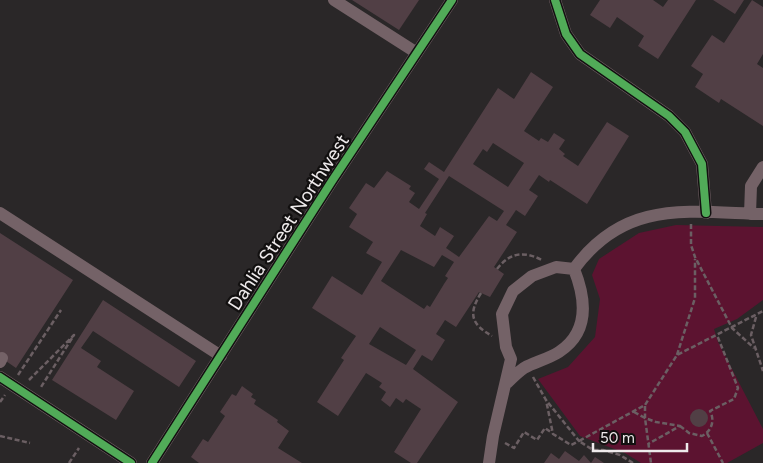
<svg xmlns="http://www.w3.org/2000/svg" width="763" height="463" viewBox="0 0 763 463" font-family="Figtree,sans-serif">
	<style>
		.green { fill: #5c1330 }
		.building { fill: #513f45; fill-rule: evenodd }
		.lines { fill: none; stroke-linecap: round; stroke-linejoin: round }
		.path { stroke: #6b5f63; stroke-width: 2.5; stroke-dasharray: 5 2.5; stroke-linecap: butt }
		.minor { stroke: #746267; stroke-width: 12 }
		.cycleway-casing { stroke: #121010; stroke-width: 11 }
		.cycleway { stroke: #51ab58; stroke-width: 8 }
		.labels { text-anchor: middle; stroke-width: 4.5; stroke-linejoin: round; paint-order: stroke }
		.street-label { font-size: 19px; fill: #eeeaeb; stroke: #121010 }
	</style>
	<rect width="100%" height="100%" fill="#2a2728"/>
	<path class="green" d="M676,225L763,227V300L737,319L714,329L718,342L763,429V443L727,463H641L625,453L580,436L538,379L568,367L595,337L600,299L592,275L599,259L639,233Z"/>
	<path class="building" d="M352,0H419L399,30Z
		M600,0H653L663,7L668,0H696L658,59L638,46L644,36L617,17L610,28L590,15Z
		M713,0H744L735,14Z
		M752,0L763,7V54L757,64L763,68V126L721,99L719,103L695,87L703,74L691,66L712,35L724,43Z
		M531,72L553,87L524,131L539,141L541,138L548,142L554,133L565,140L559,149L565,154L563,156L578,166L607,122L629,136L587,204L550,180L549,182L539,175L529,190L538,196L525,216L516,210L506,225L517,232L494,267L504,274L490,297L479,292L456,327L445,320L436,334L445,340L432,361L422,355L413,369L458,402L417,463H411L394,452L421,409L406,399L403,403L396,398L390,407L381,400L386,392L379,387L382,383L366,373L338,416L317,402L344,360L341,358L356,336L312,308L332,276L362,295L382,262L366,253L373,242L349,227L357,214L349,208L366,183L374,188L387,171L411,186L409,189L415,193L409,202L419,209L439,179L424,169L429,162L444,172L498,88L514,99ZM493,143L524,163L508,187L473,164L483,149L487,152ZM449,176L504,211L497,221L489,216L459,257L446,248L454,236L440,227L435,236L420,226L427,214L425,213ZM401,250L434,267L442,255L454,262L445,276L448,278L444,284L430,307L427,305L424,309L381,281ZM380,327L416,350L406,365L369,344Z
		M0,233L73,280L16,368L0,357Z
		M103,300L196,361L179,387L93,331L81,348L101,361L97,367L134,391L116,420L52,380Z
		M242,386L253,394L251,397L256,400L254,404L278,420L277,422L289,431L278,448L302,463H199L191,457L203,439L208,442L225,416L220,412L232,394L236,396Z
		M690 418a9 9 0 1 1 18 0a9 9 0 1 1-18 0Z
		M565,451L579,461L584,455L591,463L595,457L604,463H544L551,453L559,459Z"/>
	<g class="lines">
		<path class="path" d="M691,224V245L695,257L732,328L754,348
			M497,269C510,252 524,251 542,260
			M481,293C468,314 471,324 492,336
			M756,317L751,335L763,371
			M677,355L695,298V259
			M18,375L61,310
			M533,377L546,400L579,441L571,445L553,434L546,400
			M29,380L74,335L41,387
			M0,402L5,395
			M645,406V418L656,422L680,426L648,444
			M634,412L645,418L651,463
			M680,426L689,433L702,436C712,431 715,420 710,411L734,399L738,388L717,335
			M707,433L723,463
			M0,436L30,443
			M505,443L514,448L524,432L537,440L545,428L552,433
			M69,463L79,448
			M633,463L620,455L603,450H593L579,441L645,405L677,355L763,311"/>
		<path class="minor" d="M334,0L417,53
			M555,0L566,34L580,54L669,116L685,132L702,164L706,213
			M0,213L221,356
			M750,214L751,186L763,167
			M574,269C625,199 687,212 763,214
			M0,362L2,358
			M0,377L131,463
			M507,383C512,378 518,372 524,368C535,362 548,359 559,352C590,332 586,299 574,269
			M152,463L332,181L452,0
			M489,463L493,436L511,359L506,347L502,314L513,291L532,276L556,267L574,269"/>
		<defs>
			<path id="cycleway" d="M555,0L566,34L580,54L669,116L685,132L702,164L706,213
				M0,377L131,463
				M152,463L332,181L452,0"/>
		</defs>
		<use href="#cycleway" class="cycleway-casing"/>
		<use href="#cycleway" class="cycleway"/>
	</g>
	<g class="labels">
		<g class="street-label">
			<text transform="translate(288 222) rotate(-57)" y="7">Dahlia Street Northwest</text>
		</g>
	</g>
	<path d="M593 443v8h94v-8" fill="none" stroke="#eeeaeb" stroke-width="2.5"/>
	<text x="600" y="443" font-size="15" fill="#eeeaeb" stroke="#121010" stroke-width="4" paint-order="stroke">50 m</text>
</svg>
